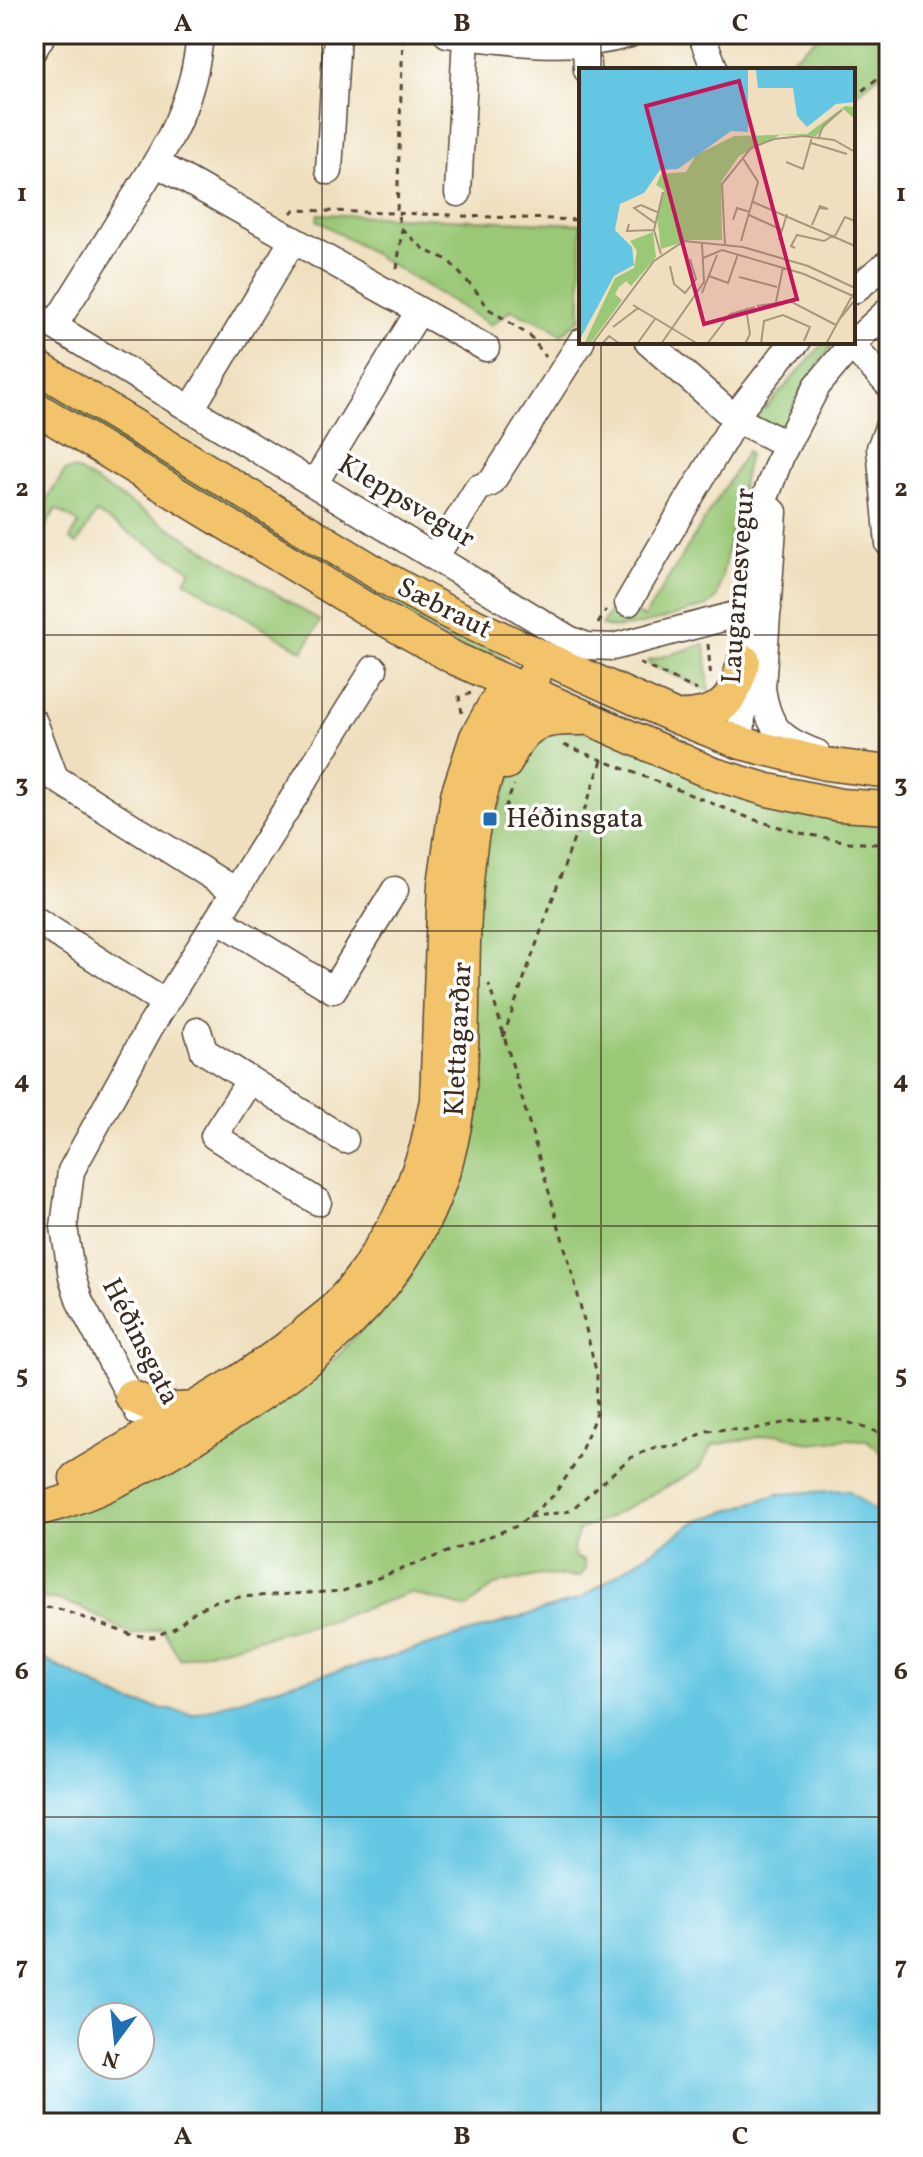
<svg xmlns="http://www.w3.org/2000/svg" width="923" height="2157" font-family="Vollkorn,serif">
	<rect width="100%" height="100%" fill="#fff"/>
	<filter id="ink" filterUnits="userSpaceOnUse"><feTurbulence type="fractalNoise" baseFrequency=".0125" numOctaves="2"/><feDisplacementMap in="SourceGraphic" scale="16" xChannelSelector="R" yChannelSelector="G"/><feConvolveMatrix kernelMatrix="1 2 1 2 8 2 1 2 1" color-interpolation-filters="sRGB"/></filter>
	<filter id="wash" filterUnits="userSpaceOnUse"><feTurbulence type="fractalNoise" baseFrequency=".006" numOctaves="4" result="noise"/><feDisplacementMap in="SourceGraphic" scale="32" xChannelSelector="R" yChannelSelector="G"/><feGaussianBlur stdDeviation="1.8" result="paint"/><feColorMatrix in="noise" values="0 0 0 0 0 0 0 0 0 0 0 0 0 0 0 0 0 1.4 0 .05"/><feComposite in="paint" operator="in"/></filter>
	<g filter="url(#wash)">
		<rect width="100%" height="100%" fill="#efdfbe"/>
		<path fill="#9ac876" stroke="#6a794a" stroke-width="2" d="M822,34H889V67L853,96V70H791L786,63Z
			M318,214L581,224V318L561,335L549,325L511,310L491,325L317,220Z
			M825,342H834L798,394L785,423L774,428L752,416L754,403L765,409Z
			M34,376L501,655L505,663L504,667L496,668L34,395Z
			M747,451L749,454L717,598L707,606C682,612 623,635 601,625L611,610L622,616L628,609L644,618Z
			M75,469L320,621L303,651L185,581L191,570L96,513L77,544L70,539L79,523L56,509L34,545V520L65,471Z
			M705,644L709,691L649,664L648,661Z
			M571,727L889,815V1459L867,1440L846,1439L810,1443L778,1434L713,1445L699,1469L608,1518L579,1530L573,1547L575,1557L584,1561L585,1570L580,1577L540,1575L495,1585L467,1608L410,1593L331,1620L180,1659L162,1628L132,1635L82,1608L56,1599H34V1522L185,1458L336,1358L413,1265L483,848L521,752L536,735Z"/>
		<path fill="#64c6e2" stroke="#507880" stroke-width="2" fill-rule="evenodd" d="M848,1490L889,1522V2123H34V1661L39,1657L126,1701L193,1715L295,1682L380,1660L580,1599L695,1522L778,1494ZM92,2017H140V2065H92Z"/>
	</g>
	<g filter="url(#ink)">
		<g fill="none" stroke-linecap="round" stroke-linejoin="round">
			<g stroke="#564536" stroke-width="29">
				<path id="minor" d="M447,34C507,41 570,52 630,34
					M701,34L715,70
					M586,44L587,70
					M34,49L43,34
					M156,163L486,348
					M329,171L337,34
					M458,193L466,36
					M853,291L889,262
					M34,314L569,639L587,646L613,647L746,612L768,609
					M54,326C77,290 100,253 122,217C161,155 194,109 200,34
					M648,342L736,419L786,444
					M851,345L889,385
					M191,409L293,240
					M889,425L880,448L889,544
					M314,484L419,311
					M774,512L762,688C768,728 780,739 817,753
					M435,557L478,488L491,483L581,342
					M628,603L744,405L783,355L797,342
					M34,722L55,778L235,891
					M741,743L746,612L760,511L782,453L817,386L851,345L889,310
					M34,919L165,1003
					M218,919L333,990L395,890
					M198,1031L204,1051L345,1140
					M250,1080L214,1136L318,1202
					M138,1412L80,1302L72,1277L64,1227L71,1171L150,1027L374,669"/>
			</g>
			<g stroke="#564536" stroke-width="35">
				<path id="major" d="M34,365L385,578L447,612L523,648L678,718L741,743L826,764L889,772
					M34,407L375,614L456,659L711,773L768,790L840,805L889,808
					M678,718C725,711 730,707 744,661
					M506,763C523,722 541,718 582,719
					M131,1396L161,1410L194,1408
					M76,1478L239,1381L284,1350L330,1313L352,1289L367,1269L396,1222L408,1198L426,1148L436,1100L444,884L457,795L476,737L506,684
					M34,1510C104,1496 184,1445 244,1406C370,1323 453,1230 461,1072C465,1005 461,938 468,872C471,834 480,791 494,755C507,721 526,690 543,658"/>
			</g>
			<path stroke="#564536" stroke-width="3" stroke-dasharray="6 6" stroke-linecap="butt" d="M853,98L889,69
				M291,213L294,210L454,215
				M462,216L581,220
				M402,229L425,250L448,260L476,291L489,309L530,336L546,357
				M397,269L402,229L397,213L403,34
				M598,624L606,610
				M708,644L711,680
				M639,663L697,690
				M462,713L459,697L471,693
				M564,745L752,819L800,833L849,842L889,845
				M505,808L514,785
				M503,1037L603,758
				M529,1517L570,1511L630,1458L656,1447L677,1446L707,1431L728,1429L744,1431L793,1421L825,1419L841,1420L889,1436
				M34,1607L56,1608L132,1635L153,1637L175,1628L194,1612L216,1601L240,1597L343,1591L517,1526L553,1496L576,1463L596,1414L597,1375L574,1279L489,984"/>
			<use href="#minor" stroke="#fff" stroke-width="26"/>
			<use href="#major" stroke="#f2c36a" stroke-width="32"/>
		</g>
	</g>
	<path fill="none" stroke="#3b2a1e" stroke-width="2" stroke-opacity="0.55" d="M322,34V2123M601,34V70M34,340H581M853,340H889M601,342V2123M34,635H889M34,931H889M34,1226H889M34,1522H889M34,1817H889"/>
	<rect fill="#1f6fb2" stroke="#fff" stroke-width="3" x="482" y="811" width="16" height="16" rx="4"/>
	<g text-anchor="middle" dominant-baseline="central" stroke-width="7" stroke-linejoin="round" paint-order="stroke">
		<g font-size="28" fill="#3b2a1e" stroke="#fff">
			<text transform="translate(406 502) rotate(31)">Kleppsvegur</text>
			<text transform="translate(739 586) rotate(-86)">Laugarnesvegur</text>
			<text transform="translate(444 609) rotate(27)">Sæbraut</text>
			<text transform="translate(459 1039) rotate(-87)">Klettagarðar</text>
			<text transform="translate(140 1342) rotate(63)">Héðinsgata</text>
		</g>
		<g font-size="28" fill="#3b2a1e" stroke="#fff" text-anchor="start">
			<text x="506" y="819">Héðinsgata</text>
		</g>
	</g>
	<g transform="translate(579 68)">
		<rect width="276" height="276" fill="#efdfbe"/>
		<path d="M266,38L276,39V51L264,41L237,68L201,67L160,88L142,114L143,172H110L82,181L78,149L85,122L77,117L82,106L107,104L117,87L155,68L228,66ZM74,164L77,189L52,218L47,213L40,219L36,226L43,232L11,276H5L36,210L55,200L58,183L51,173Z" fill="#9ac876"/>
		<path d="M0,0H276V34L257,36L228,59L218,48L214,20H179L177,2H169V64L152,63L99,101L81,102L65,125L41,136L36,162L53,179L55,197L35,208L0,273Z" fill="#64c6e2"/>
		<path fill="none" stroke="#a7977e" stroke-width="2" d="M240,69L244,58L263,42M232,75L268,86M207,94L224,101L233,69M174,134L276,178M170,147L203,162M154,152L158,140L171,144M76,155L55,140L62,137L78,144M50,156L48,163L75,162M233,157L241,138L249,141L240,140M256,168L266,149L276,153M200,172L208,146M162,173L179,114L163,89M146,178L143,116L172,80L195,71L224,68L255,72L276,84M216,180L212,178L218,167L245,173L255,167M82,186L75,162L84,124M124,190L143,182L225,206L276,229M91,198L95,216L106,225L117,211L111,191M130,208L149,215L159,186M160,209L198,219M123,225L138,187M197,234L204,199M54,237L119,276M178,238L211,233L257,257M259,253L276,232M34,259L59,240M13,276L75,193L105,173L164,179L229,198L276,220M23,276L30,268L41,276M58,276L76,251M82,276L125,214L123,176M128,276L151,246L176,239M166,276L171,266L167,240M182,276L185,253L204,247L231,259L225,273M247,276L274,226"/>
		<path fill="#c2185b" fill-opacity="0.15" stroke="#c2185b" stroke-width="4" d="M160,13L218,231L125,256L67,38Z"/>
		<rect width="276" height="276" fill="none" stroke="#3b2a1e" stroke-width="4"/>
	</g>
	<rect width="923" height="2157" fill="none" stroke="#fff" stroke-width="88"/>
	<g transform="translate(116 2041) rotate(195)"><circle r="38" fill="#ffffff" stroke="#b1aaa5" stroke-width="2"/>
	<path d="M0-6L14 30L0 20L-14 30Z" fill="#1f6fb2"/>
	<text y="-12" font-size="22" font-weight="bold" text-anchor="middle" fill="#3b2a1e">N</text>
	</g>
	<rect x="44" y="44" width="835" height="2069" fill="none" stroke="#3b2a1e" stroke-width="3"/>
	<g font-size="26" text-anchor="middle" font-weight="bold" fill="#3b2a1e">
		<text x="183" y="31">A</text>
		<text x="462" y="31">B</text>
		<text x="740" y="31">C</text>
		<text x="22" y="201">1</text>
		<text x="901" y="201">1</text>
		<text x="22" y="496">2</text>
		<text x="901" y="496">2</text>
		<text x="22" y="792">3</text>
		<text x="901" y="792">3</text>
		<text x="22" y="1088">4</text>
		<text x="901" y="1088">4</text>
		<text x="22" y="1383">5</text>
		<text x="901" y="1383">5</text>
		<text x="22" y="1679">6</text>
		<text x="901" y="1679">6</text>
		<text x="22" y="1974">7</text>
		<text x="901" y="1974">7</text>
		<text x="183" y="2144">A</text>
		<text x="462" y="2144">B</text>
		<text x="740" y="2144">C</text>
	</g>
</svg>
